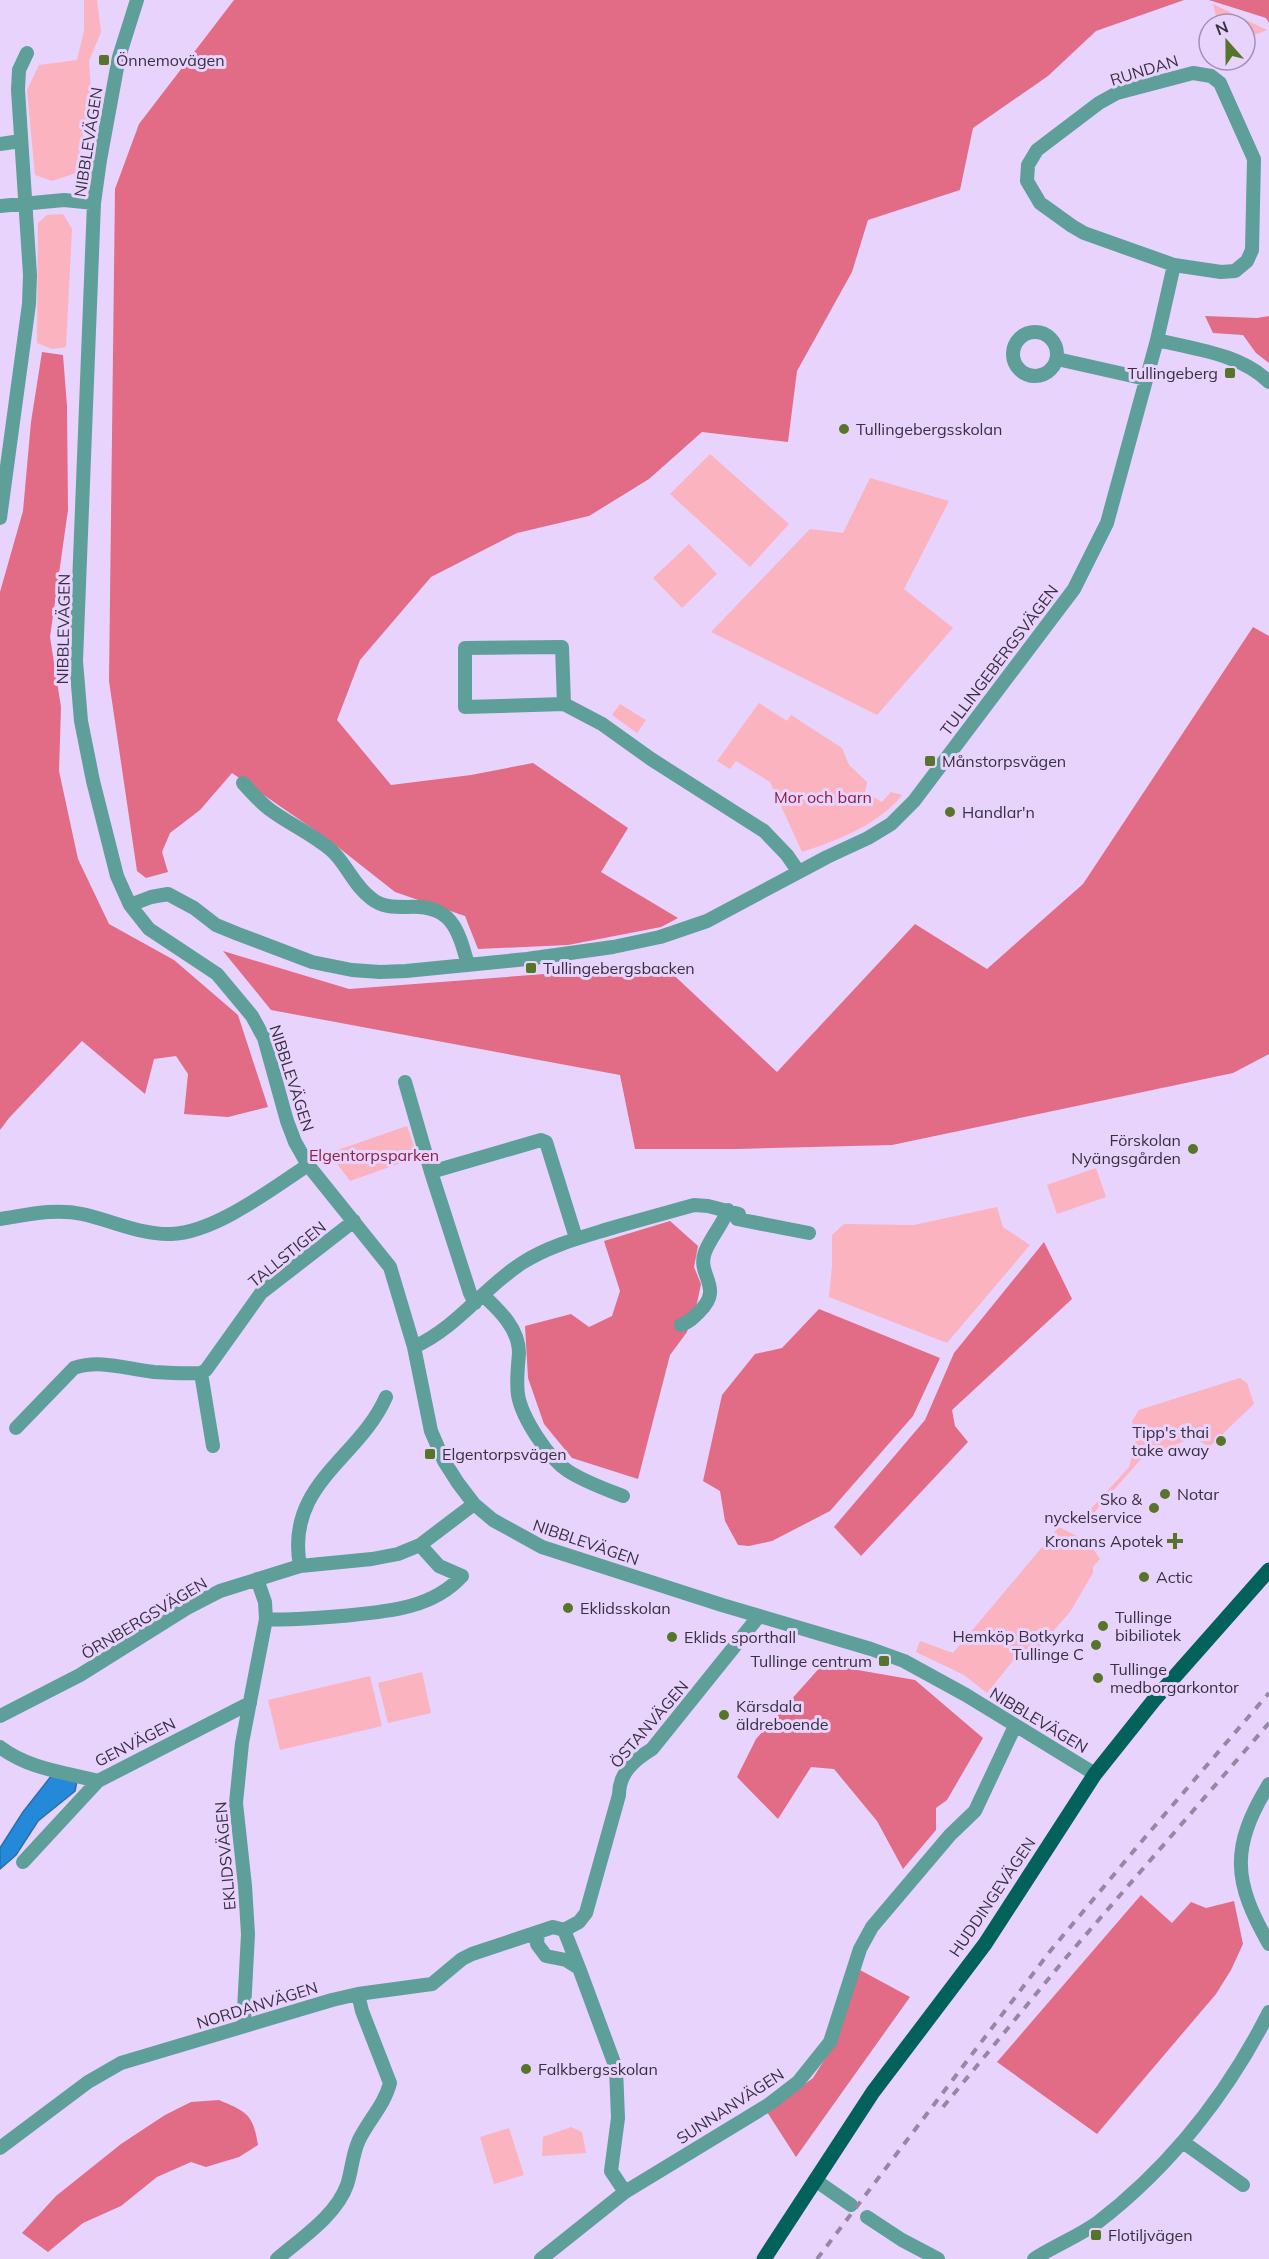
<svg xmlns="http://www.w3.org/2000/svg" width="1269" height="2259" font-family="Mulish,sans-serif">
	<rect width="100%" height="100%" fill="#e8d3fd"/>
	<path fill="#fab3bf" d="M84,0H97L101,32L89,61L91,92L76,173L52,181L35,175L27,90L39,65L77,60L84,31Z
		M1213,4L1267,30L1245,39V24H1218Z
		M63,214L72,229L66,347L52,349L37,343L38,223L47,215Z
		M710,454L789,524L750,567L670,494Z
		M870,478L949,501L904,589L953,628L877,715L711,632L810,529L843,533Z
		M689,544L717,574L682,608L653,578Z
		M759,703L787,721L791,715L842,748L849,765L867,782L865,792L882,802L891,792L902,795C880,824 836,841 802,852L770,782L736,761L730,769L717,761Z
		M620,704L646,720L637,733L612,715Z
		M407,1126L418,1157L350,1181L329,1153Z
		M1096,1168L1106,1197L1057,1214L1047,1185Z
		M997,1207L1003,1227L1030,1245L947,1343L829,1297L832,1266V1235L844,1224L914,1225Z
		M1240,1378L1247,1383L1254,1404L1209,1447L1194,1437L1140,1460L1093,1514L1089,1511L1129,1467L1136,1441L1132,1421L1139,1410Z
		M1059,1527L1088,1542L1100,1559L1093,1567V1573L1070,1612L1035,1652H1020L987,1693L964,1675L916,1652L920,1641L953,1653Z
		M422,1672L431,1713L388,1723L378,1683Z
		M370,1676L382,1726L280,1750L268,1700Z
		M571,2127L582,2132L586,2153L542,2156L543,2137Z
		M509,2128L524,2175L494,2184L480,2137Z"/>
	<path fill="#e26b86" d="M234,0H1184L1096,31L1048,76L973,128L960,190L868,220L852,272L797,371L788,442L702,432L649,479L589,516L517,533L431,577L360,660L337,720L391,785L471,775L533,763L628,828L601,872L678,918L661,927L568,945L478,949L465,916L395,892L329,840L232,773L200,810L170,833L162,852L168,872L146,878L137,871L109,681L115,189L139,124Z
		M1209,0H1269V23L1266,18Z
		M1205,316L1257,318L1269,316V363L1256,353L1243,335L1213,333Z
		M42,352L63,355L67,406L68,510L50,637L61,707L59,771L78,859L109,924L174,960L238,1015L268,1107L228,1117L184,1114L188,1074L176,1056L154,1059L145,1094L82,1041L9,1118L0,1130V592L23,511L31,422Z
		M1253,627L1269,636V1054L1233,1073L892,1145L736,1149H635L620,1075L271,1010L223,951L349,989L663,965L777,1072L915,924L987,969L1083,884Z
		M670,1221L698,1246L694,1267L701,1284L697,1303L687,1332L670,1355L638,1479L572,1458L544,1424L528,1378L525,1326L571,1314L589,1327L612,1316L620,1291L604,1241Z
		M1044,1242L1072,1299L952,1410L955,1426L968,1442L861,1556L834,1527L925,1420L954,1353Z
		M819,1309L940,1358L913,1416L830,1511L772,1541L749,1546L738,1545L725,1521L720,1491L703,1481L722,1395L755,1354L782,1348Z
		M823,1664L915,1680L983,1738L947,1800L936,1808V1830L903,1869L877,1821L834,1769L811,1767L778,1819L737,1777L756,1739Z
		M1141,1895L1172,1923L1191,1902L1206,1908L1234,1901L1243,1944L1231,1970L1216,1994L1097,2134L997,2062Z
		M860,1970L910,1997L796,2157L767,2112L813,2078L836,2041Z
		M219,2100C247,2112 253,2114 258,2145L239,2157L206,2167L191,2162L157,2177L121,2206L83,2223L48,2252L22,2233L56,2196L121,2144L165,2115L191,2102Z"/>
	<path fill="#2589da" stroke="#2b6eac" stroke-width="1.5" d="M52,1775L77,1781L75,1791L38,1821L16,1855L0,1869V1848L23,1812Z"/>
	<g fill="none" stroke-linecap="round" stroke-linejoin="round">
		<path stroke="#5e9f99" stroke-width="14" d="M137,0L119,57L100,160L94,203L76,661L81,721L93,781L117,876L130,905L149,929L217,974L252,1016L264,1038L287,1121L295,1142L308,1165L390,1267L414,1347L431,1431L444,1461L458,1483L474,1504L493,1520L542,1547L722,1605L871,1649L904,1661L966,1695L1095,1774
			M1193,73L1211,76L1220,83L1254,159L1252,250L1247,261L1235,271L1221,272L1174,265L1084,233L1072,226L1040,203L1027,181L1028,165L1037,150L1099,103L1117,93Z
			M0,144L20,141
			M0,206L64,200L94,203
			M1013 354a22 22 0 1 1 44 0a22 22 0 1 1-44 0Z
			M1157,340C1194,349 1241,354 1269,382
			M1057,359L1146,379
			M0,518L29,304L30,275L18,90L19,70L27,53
			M564,704L562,647L465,648V707L564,704L602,724L651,759L764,831L787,855L798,871
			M243,783C251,792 260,802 269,809C289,824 312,834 331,850C347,864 353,885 372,899C382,907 394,907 407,907C451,904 458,928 468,965
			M130,905L151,897L168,894L194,908L216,925L238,934L312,962L352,970L380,972L406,971L527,959L613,947L660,937L707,921L827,857L868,838L891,824L914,801L1074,589L1107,523L1157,340L1174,265
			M405,1082L431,1172L470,1293L475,1303
			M431,1172L541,1140L546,1142L576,1238
			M0,1219C27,1215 55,1208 82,1214C111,1220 140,1235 171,1234C214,1233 272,1189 308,1165
			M484,1296C500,1311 519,1329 519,1353C518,1367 516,1381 518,1395C522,1418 548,1458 568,1471C585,1482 605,1489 623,1496
			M681,1325C689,1322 693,1318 699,1312C725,1287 696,1276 705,1252C711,1237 722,1225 728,1210
			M414,1347C459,1326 482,1289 522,1263C550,1245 583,1237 615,1227C641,1220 668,1212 694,1205L708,1206L739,1214L737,1219L809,1233
			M16,1428L74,1368C101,1359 126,1369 154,1372C169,1373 186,1374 201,1373
			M213,1446L201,1373L206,1370L261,1293L354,1221
			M300,1566C285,1484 359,1459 386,1397
			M266,1619C291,1621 316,1618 341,1616C383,1612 431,1610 462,1576L439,1566L420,1545
			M0,1716L80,1675L187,1608L220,1591L300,1566L372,1559L398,1554L420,1545L474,1504
			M0,1747C29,1769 64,1772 98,1781L250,1703
			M1269,1784C1230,1848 1233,1881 1269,1944
			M23,1862L98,1781
			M564,1930L553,1927L538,1932L537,1944L546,1956L566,1960L579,1968L616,2068L618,2118L611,2171L625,2192
			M579,1968L564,1930L579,1922L586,1913L619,1795C619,1773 634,1760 652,1749L759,1616
			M245,2026L244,2010L248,1934L245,1886L236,1803L242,1743L266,1619L265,1602L257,1579
			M1183,2142L1243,2185
			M0,2148L88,2082L121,2063L332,2000L358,1994L432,1984L462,1959L472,1954L538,1932
			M815,2180L851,2205
			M867,2217L902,2240L938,2259
			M277,2259C300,2239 336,2216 347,2185C352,2170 352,2155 359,2140C368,2121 385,2104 390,2083L362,2011L358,1994
			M541,2259L625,2192L768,2105L798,2082L830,2042L860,1949L872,1927L950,1835L975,1811L1015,1726
			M1034,2259C1054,2246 1077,2237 1097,2223C1170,2167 1228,2093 1269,2012"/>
		<path stroke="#02615b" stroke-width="15" d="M764,2259L873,2092L985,1944L1095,1774L1154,1700L1269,1570"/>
		<path stroke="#9687a5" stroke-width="4" stroke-dasharray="8 8" stroke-linecap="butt" d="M943,2107L1064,1960L1269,1723
			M817,2259L1051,1950L1147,1835L1269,1693"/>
	</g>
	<g fill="#57752a" stroke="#e8d3fd" stroke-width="2">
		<rect x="98" y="54" width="12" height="12" rx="3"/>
		<rect x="1224" y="367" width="12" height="12" rx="3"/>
		<circle cx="844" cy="429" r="6"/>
		<rect x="924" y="755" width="12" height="12" rx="3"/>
		<circle cx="950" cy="812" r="6"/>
		<rect x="525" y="962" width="12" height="12" rx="3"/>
		<circle cx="1193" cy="1149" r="6"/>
		<circle cx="1221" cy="1441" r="6"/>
		<rect x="424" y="1448" width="12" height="12" rx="3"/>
		<circle cx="1165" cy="1494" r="6"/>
		<circle cx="1154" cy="1508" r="6"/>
		<path d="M1172 1532h6v6h6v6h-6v6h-6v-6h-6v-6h6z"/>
		<circle cx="1144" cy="1577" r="6"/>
		<circle cx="568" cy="1608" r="6"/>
		<circle cx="1103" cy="1626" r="6"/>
		<circle cx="672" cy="1637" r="6"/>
		<circle cx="1096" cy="1645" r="6"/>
		<rect x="878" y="1655" width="12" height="12" rx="3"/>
		<circle cx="1098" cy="1678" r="6"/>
		<circle cx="724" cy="1715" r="6"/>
		<circle cx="526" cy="2069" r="6"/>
		<rect x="1090" y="2229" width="12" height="12" rx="3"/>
	</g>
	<g text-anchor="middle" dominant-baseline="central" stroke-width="6" stroke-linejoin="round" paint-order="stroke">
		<g font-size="16" fill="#383040" stroke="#e8d3fd" text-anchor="start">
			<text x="116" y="60">Önnemovägen</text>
			<text x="1218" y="373" text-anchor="end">Tullingeberg</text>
			<text x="856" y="429">Tullingebergsskolan</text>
			<text x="942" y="761">Månstorpsvägen</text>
			<text x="962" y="812">Handlar'n</text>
			<text x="543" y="968">Tullingebergsbacken</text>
			<text x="1181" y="1140" text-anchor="end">Förskolan<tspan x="1181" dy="18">Nyängsgården</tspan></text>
			<text x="1209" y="1432" text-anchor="end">Tipp's thai<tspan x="1209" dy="18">take away</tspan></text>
			<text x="442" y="1454">Elgentorpsvägen</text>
			<text x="1177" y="1494">Notar</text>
			<text x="1142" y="1499" text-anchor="end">Sko &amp;<tspan x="1142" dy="18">nyckelservice</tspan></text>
			<text x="1163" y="1541" text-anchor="end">Kronans Apotek</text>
			<text x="1156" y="1577">Actic</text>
			<text x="580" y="1608">Eklidsskolan</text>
			<text x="1115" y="1617">Tullinge<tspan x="1115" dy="18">bibiliotek</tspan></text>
			<text x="1084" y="1636" text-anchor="end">Hemköp Botkyrka<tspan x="1084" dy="18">Tullinge C</tspan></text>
			<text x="684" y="1637">Eklids sporthall</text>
			<text x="872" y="1661" text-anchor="end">Tullinge centrum</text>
			<text x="1110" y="1669">Tullinge<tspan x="1110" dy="18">medborgarkontor</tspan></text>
			<text x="736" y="1706">Kärsdala<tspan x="736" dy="18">äldreboende</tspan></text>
			<text x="538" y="2069">Falkbergsskolan</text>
			<text x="1108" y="2235">Flotiljvägen</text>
		</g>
		<g font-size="16" fill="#383040" stroke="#e8d3fd">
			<text transform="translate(1144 70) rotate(-17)">RUNDAN</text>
			<text transform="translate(88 142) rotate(-81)">NIBBLEVÄGEN</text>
			<text transform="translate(63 629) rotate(-89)">NIBBLEVÄGEN</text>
			<text transform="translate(999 660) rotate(-53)">TULLINGEBERGSVÄGEN</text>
			<text transform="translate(292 1078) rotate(72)">NIBBLEVÄGEN</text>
			<text transform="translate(287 1254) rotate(-39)">TALLSTIGEN</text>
			<text transform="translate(586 1542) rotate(19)">NIBBLEVÄGEN</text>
			<text transform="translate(144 1618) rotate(-31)">ÖRNBERGSVÄGEN</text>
			<text transform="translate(1039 1720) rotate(31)">NIBBLEVÄGEN</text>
			<text transform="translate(649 1724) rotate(-49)">ÖSTANVÄGEN</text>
			<text transform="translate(135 1742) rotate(-27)">GENVÄGEN</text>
			<text transform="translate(225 1856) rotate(-95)">EKLIDSVÄGEN</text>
			<text transform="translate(992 1897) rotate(-56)">HUDDINGEVÄGEN</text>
			<text transform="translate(257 2005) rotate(-17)">NORDANVÄGEN</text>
			<text transform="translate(730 2106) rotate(-33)">SUNNANVÄGEN</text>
		</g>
		<g font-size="16" fill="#8c2041" stroke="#e8d3fd">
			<text x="823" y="797">Mor och barn</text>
			<text x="374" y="1155">Elgentorpsparken</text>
		</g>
	</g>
	<g transform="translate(1227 42) rotate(339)"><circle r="28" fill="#e8d3fd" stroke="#a292b1" stroke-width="1.5"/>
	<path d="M0-4.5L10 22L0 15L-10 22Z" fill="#57752a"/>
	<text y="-9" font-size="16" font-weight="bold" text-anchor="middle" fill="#383040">N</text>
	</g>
</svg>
